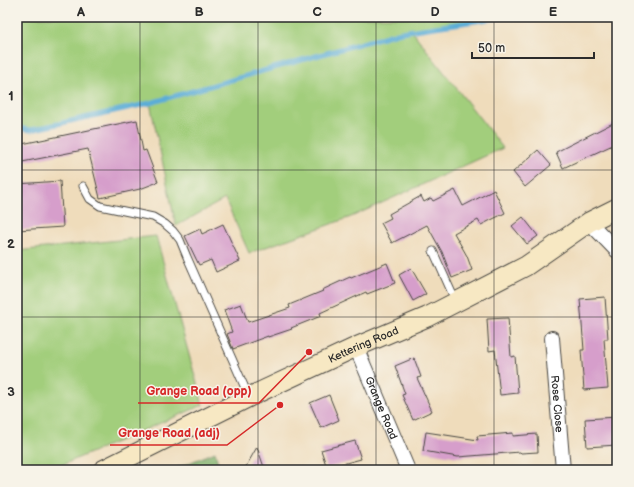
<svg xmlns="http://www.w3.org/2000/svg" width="634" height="487" font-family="'Balsamiq Sans',sans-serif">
	<rect width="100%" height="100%" fill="#f7f3e8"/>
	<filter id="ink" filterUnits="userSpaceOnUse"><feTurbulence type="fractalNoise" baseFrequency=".025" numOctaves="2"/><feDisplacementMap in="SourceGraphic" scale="8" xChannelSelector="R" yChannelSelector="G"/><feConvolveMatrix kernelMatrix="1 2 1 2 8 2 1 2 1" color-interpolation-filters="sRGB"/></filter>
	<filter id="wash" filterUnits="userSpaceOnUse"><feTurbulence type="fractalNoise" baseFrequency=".012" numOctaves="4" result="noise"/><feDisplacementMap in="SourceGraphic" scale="16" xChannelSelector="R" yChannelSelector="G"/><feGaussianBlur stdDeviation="0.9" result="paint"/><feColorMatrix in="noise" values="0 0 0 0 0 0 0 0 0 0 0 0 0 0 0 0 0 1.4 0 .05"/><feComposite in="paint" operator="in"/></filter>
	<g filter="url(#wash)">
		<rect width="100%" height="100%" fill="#efdcbb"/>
		<path fill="#a2ce7c" stroke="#667c54" d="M17,17H503L412,31L503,148L351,217L249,253L225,199L176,226L150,103L31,130L17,128Z
			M156,236L203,405L50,470H17V251Z"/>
		<path fill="#81b16c" stroke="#566e4c" d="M215,452L220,470H172Z"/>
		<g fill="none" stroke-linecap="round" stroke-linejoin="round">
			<path stroke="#5cadd7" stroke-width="5" d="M17,128L31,130L150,103L401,32L503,17"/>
		</g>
		<g id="blocks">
			<path fill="#d69ecb" d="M137,120L143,151L146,150L158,182L140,189L100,198L88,149L17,163V145Z
				M617,121V143L563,168L556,152Z
				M538,150L551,165L525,187L513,172Z
				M60,181L63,227L17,230V184Z
				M455,190L463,206L494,190L505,213L481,225L478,220L454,233L467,256L472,270L452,278L442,252L427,225L392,243L381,223L391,218L389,214L421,196L424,202L431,198L433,201Z
				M523,217L538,236L527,244L512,226Z
				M223,224L240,261L216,272L211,260L199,265L185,236L200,229L202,234Z
				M387,263L395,283L367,294L366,292L320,313L321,316L291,328L292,329L268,337V336L233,349L227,334L232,332L224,310L241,304L248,322L290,308L289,305L323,291L322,290L350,277L351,278Z
				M411,268L426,294L413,301L399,275Z
				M605,297L608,339H604L608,388L584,390L581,350H584L580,299Z
				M508,318L511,357L515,356L518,393L500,395L495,350L489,351L487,319Z
				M414,358L421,377L417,378L432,411L413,420L402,395L405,394L395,366Z
				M329,395L339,420L321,428L310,403Z
				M617,417V445L587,447L585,419Z
				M426,432L478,440L477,436L513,433V436L537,434L538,452L521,453L520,452L458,457L423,451Z
				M355,441L361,459L327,468L321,450Z
				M257,447L265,470H244Z"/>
		</g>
	</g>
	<g filter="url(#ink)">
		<use href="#blocks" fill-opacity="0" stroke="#484641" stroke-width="1"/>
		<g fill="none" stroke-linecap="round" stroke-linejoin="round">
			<g stroke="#484641" stroke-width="9">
				<path id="lane" d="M83,186L90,199L100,206L153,217L165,224L173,231L180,240L187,257L249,397
					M433,251L456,302"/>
			</g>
			<g stroke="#484641" stroke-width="16">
				<g id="street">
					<path d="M589,222L617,251"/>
					<path id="s1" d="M552,338L563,470"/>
					<path id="s2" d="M356,347L408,470"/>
				</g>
			</g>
			<g stroke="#484641" stroke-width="21">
				<g id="secondary">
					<path id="s3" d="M103,470L249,397L356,347L427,317L526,266L589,222L617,208"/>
				</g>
			</g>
			<use href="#lane" stroke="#fff" stroke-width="7"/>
			<use href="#street" stroke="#fff" stroke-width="14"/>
			<use href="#secondary" stroke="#f7e8c3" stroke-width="19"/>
		</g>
	</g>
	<path fill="none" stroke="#2b2b2b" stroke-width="1" stroke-opacity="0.55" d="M140,17V470M258,17V470M376,17V470M494,17V470M17,170H617M17,317H617"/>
	<g text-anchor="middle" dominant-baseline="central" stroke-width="3" stroke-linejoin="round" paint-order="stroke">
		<g font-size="11" fill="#2b2b2b" stroke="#f7f3e8">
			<text stroke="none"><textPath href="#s3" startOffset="289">Kettering Road</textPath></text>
			<text stroke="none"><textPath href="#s1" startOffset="66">Rose Close</textPath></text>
			<text stroke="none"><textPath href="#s2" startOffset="66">Grange Road</textPath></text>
		</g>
	</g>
	<path fill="none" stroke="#d62828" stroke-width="1.5" d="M309 352L259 403H138M280 405L227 445H110"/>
	<g fill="#d62828" stroke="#f7f3e8" stroke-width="1.5">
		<circle cx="309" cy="352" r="4"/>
		<circle cx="280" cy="405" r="4"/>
	</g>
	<g font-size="12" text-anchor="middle" font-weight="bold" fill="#d62828" stroke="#f7f3e8" stroke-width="3" stroke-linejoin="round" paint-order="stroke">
		<text x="199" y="395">Grange Road (opp)</text>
		<text x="169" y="437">Grange Road (adj)</text>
	</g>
	<rect width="634" height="487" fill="none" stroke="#f7f3e8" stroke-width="44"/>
	<path d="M472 52v6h122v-6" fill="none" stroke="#2b2b2b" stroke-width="2"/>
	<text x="478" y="52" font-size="12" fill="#2b2b2b" stroke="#f7f3e8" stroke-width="3" paint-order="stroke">50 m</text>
	<rect x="22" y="22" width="590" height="443" fill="none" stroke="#2b2b2b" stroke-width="1.5"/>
	<g font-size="13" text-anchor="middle" font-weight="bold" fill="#2b2b2b">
		<text x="81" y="16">A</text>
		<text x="199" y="16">B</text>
		<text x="317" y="16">C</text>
		<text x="435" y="16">D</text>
		<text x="553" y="16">E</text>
		<text x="11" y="100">1</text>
		<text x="11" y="248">2</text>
		<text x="11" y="396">3</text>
	</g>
</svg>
